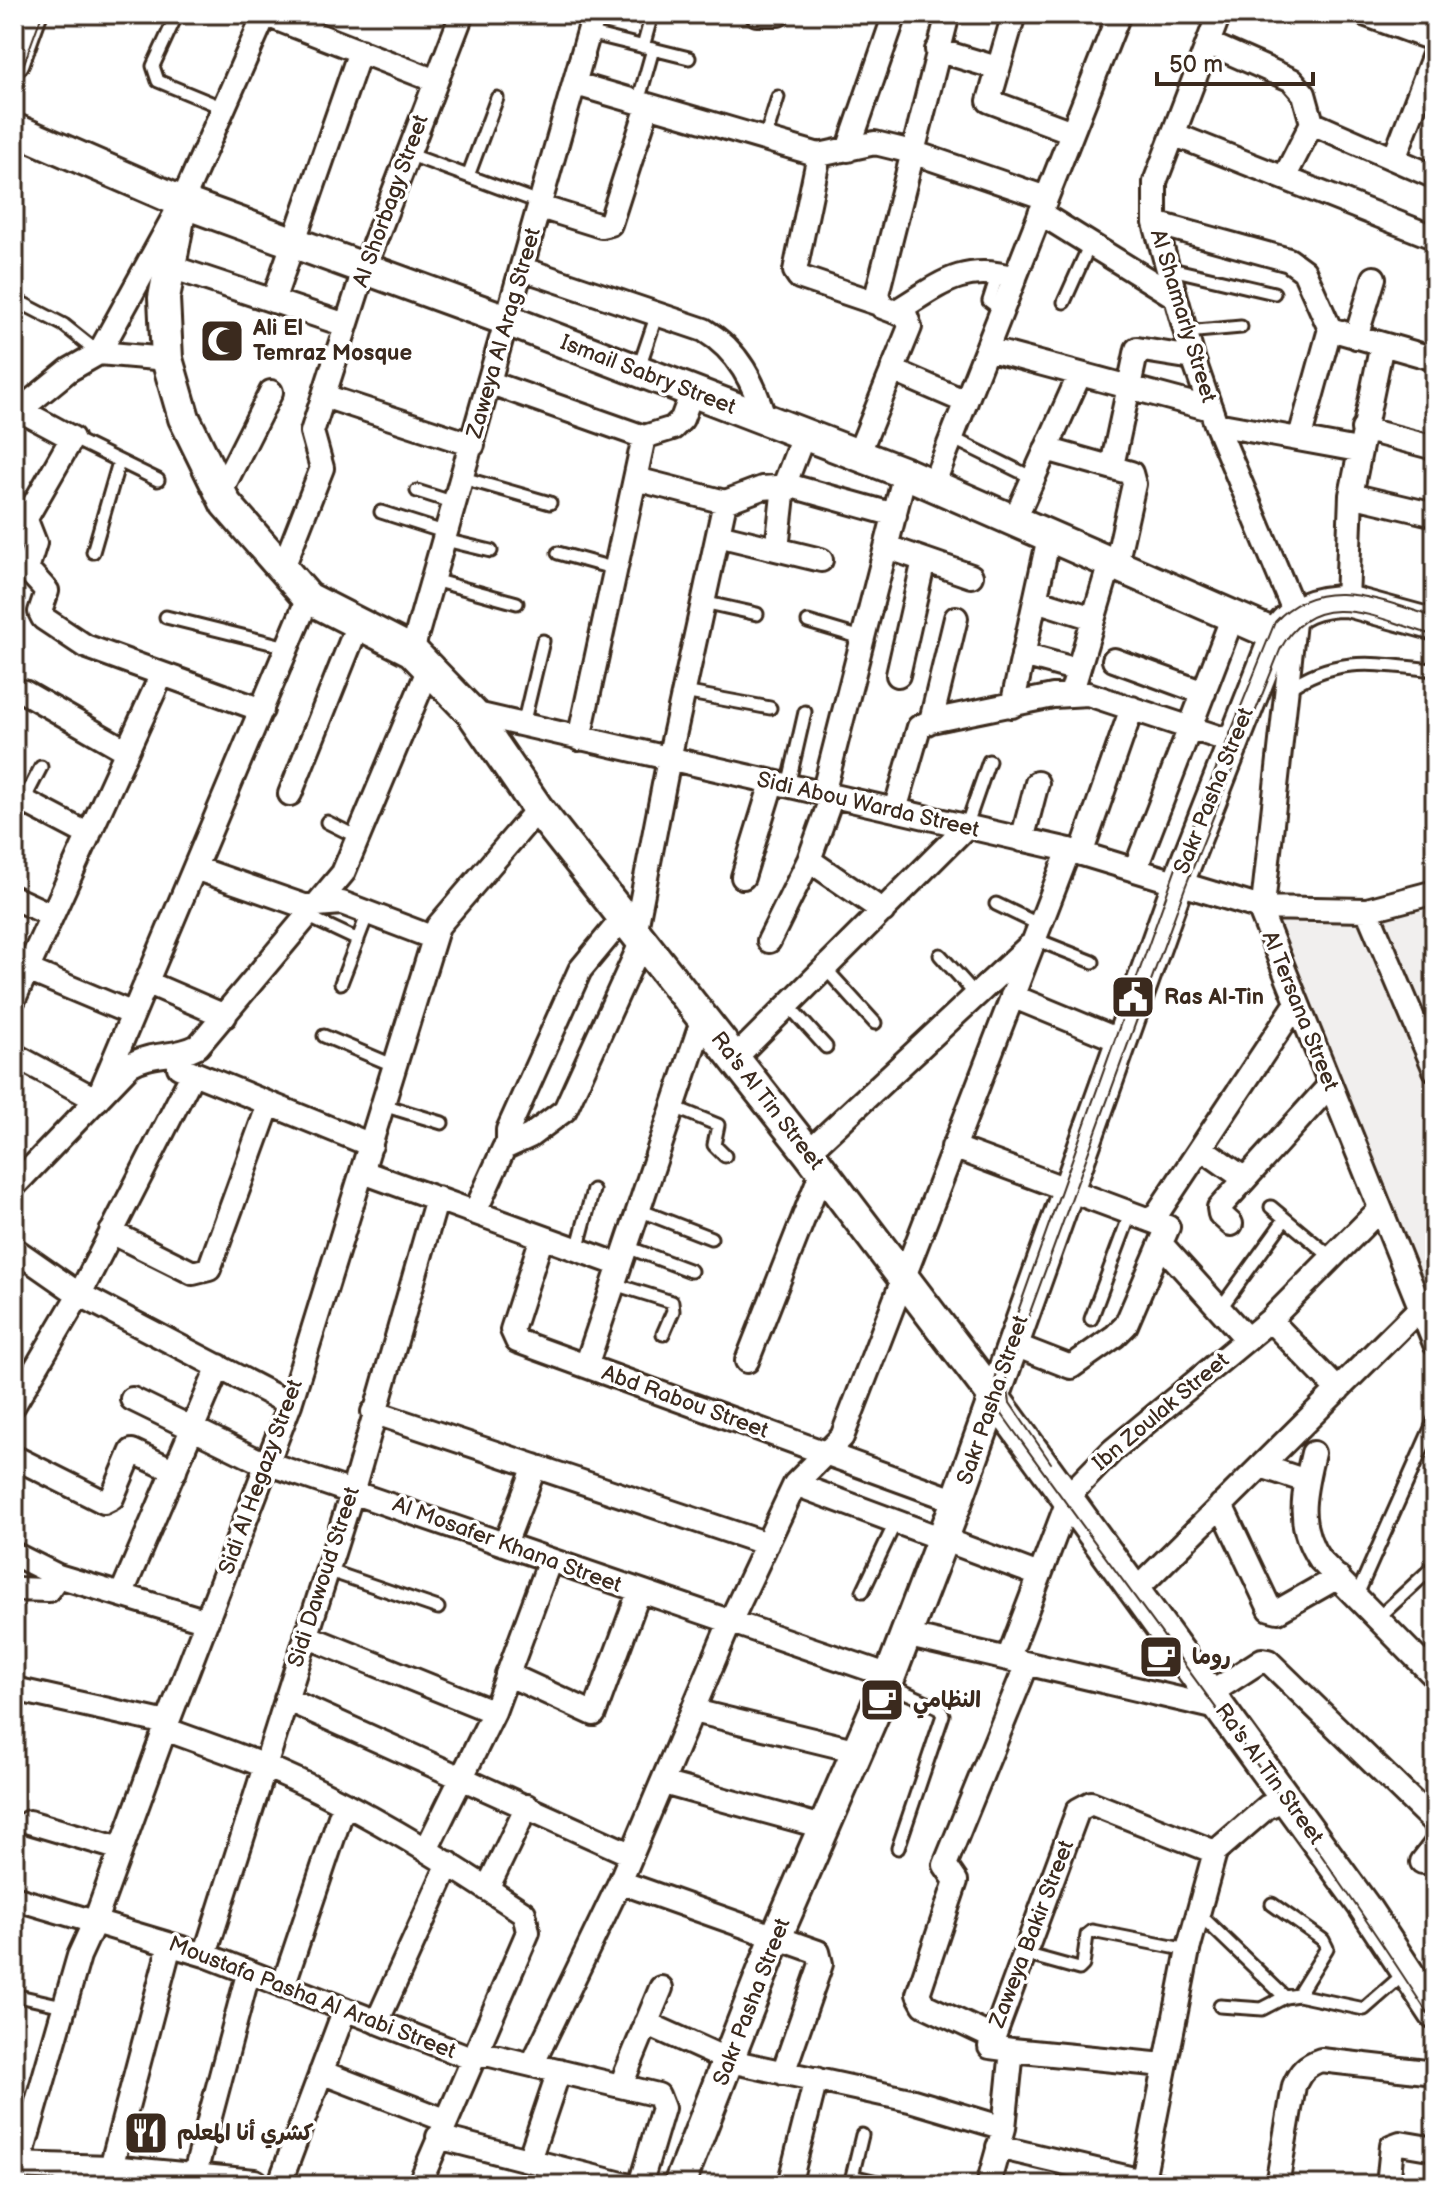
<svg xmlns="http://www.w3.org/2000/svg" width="1449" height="2199" font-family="'Balsamiq Sans','Playpen Sans Arabic',sans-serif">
	<rect width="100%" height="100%" fill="#fff"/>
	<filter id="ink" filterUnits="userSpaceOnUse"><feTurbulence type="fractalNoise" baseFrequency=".0125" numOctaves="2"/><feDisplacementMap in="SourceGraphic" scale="16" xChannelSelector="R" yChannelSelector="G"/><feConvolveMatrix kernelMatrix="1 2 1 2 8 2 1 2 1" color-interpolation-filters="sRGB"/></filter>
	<g filter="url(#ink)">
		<path fill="#f1efee" d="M1435,911V1320L1266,914Z"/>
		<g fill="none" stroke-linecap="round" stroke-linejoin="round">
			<g stroke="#3b2a1e" stroke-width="17">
				<path id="lane" d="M177,14L153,66L158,81L221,107
					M588,33L689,58
					M643,47L652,14
					M638,102L653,49
					M765,139L778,97
					M408,154L541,203
					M468,176L497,98
					M1167,268L1274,293
					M998,273L989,301L1002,311
					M14,299L64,325L99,353
					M1064,302L1090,244
					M1186,332L1241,327
					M638,370L657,314
					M72,438L158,480
					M952,438L1033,478
					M463,478L550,503
					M417,491L455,503
					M381,512L447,533
					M445,540L491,551
					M93,552L119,462
					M558,553L616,569
					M433,580L517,603
					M703,602L757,614
					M166,617L287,647
					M808,622L865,639
					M1288,689C1338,654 1378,665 1435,670
					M684,692L770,708
					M523,725L543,641
					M788,786L805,712
					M23,802L41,767
					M327,822L357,837
					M966,827L989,761
					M996,904L1040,925
					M309,917L358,940
					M1035,939L1093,962
					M940,955L976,995
					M825,968L875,1023
					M341,983L368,913
					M788,1005L826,1047
					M324,1036L395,1066
					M383,1105L442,1123
					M674,1107L718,1125L714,1145L725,1156
					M1271,1207L1331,1257
					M639,1210L711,1238
					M627,1247L691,1271
					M577,1250L593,1190
					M614,1284L672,1302L673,1311L663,1334
					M1220,1309L1285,1219
					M1091,1319L1131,1212
					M327,1570L438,1608
					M863,1591L896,1521
					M1357,1595L1435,1419
					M1379,1617L1435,1565
					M1420,1660L1435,1652
					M887,1684L938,1707L943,1715L898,1848
					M1272,1904L1323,1940L1327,1948L1298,1995
					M1198,1913L1285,1997
					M1025,1954L1079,1969L1083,1965L1087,1935L1092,1931L1188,1950
					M14,1995L63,2006
					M1220,2006L1262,2009L1285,1997L1298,1995L1364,2009L1404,1974
					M852,2176L890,2185
					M850,2185L862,2135"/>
			</g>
			<g stroke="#3b2a1e" stroke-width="28">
				<path id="street" d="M264,14L436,81
					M757,14H778
					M1014,14L989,101L1072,132
					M1219,14L1155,182V223L1193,358L1216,424L1295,613L1262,915L1435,1344
					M1364,14L1435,40
					M1208,43L1292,80L1304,94L1312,123L1435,177
					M937,50L997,68
					M576,84L819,155L875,143L912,152L1046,198
					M1173,134L1433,237
					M848,150L895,14
					M819,155L795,271L799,277L879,304
					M1394,159L1435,52
					M1284,178L1312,123
					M540,207L601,226L610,224L648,106
					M1040,213L1174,296
					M1155,223L1289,260L1304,271L1330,329L1435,359
					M168,266L346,325
					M523,269L704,330C739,351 754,383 765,420
					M273,301L360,51
					M895,312C938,286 962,262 1015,278
					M1356,337L1374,278
					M987,349L1211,409
					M99,353L182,202L265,14
					M892,370L966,402
					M491,383L644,437L673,428L682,419L692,392
					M324,396L473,445
					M14,415L69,370L99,353L167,359
					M1216,424L1358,450
					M1363,429L1435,448
					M1300,437L1330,329
					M1046,449L1131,473L1134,484L1116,565
					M858,455L910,327L906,316L882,307L877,294L948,14
					M1112,466L1137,349L1193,358
					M636,479L725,502L762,488L791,486L895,515
					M933,485L1119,14
					M220,493L271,392
					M1351,495L1435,515
					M26,520L35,543L27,569L47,591L40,612L43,618L85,646L262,710
					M1014,521L1079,376
					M718,535L821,560
					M14,539L72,438L20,410
					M887,547L971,576
					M777,549L784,486L804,434
					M282,570L322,468L312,432L365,267L462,14
					M1036,600L1093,618
					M1347,601L1351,495L1382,344
					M412,651L594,14
					M1023,655L1078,670
					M1114,660L1204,693
					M898,675L924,560
					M24,692L127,751
					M1071,694L1110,563
					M1012,706L1049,537
					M472,713L1069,850L1261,908L1367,910L1435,892
					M931,721L956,618
					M579,739L644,437
					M290,794L358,624
					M823,794L905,473
					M14,809L26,802L89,835
					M895,810L919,727L931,721L1053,696L1088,694L1233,742
					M1022,840L1037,783
					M1081,854L1132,708
					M809,860L883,911
					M195,868L304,906L342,903L434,938
					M1135,870L1233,616
					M743,877L772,783
					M14,898L51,915
					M1367,910L1435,1070
					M635,934L669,759L725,502
					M769,941L809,860L832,796
					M28,970L133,1014
					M146,982L225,1016
					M1012,996L1121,1041
					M14,999L161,676
					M14,1055L97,1100L308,598
					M735,1058L966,827
					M179,1067L371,1145
					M508,1144V1130L580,970L623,918
					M953,1147L1168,1227L1126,1325L1115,1336L1071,1367L1012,1344
					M1201,1148L1245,1179
					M808,1152L1029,946
					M363,1172L620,1265
					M14,1186L130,1065C151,1052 176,1058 198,1046L343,873L429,668
					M475,1212L504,1148L530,1136L565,1110L642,941
					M1153,1220L1297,1003
					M1231,1224L1220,1214L1219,1208L1330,1085
					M111,1232L193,1273L209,1269L269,1104
					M542,1237L512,1330L517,1341L957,1501
					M1161,1244L1247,1339
					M14,1249L77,1293L290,1404
					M1270,1320L1338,1390
					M747,1361L822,1171
					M586,1366L703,1018
					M132,1399L255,1459L890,1676
					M14,1405L84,1286L193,1073
					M373,1412L767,1544
					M1313,1453C1304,1492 1295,1523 1319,1559L1435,1677
					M14,1457L104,1502L112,1498L132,1451L175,1471
					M1261,1466L1306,1481
					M795,1484L1039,1575
					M1221,1505L1270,1609L1278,1611L1338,1577
					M505,1544L535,1466
					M14,1554L58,1576L207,1621
					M14,1589L48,1590L58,1576
					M1135,1591L1420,1308
					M121,1595L219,1366
					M905,1635L1222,1709
					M306,1636L494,1712
					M1008,1659L1071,1493L1112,1451L1270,1320L1380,1209
					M507,1674L594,1714L639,1592
					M14,1689L167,1723
					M1211,1693L1262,1660L1268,1661L1435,1823
					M286,1699L630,1854
					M694,1711L858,1751
					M165,1729C197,1741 230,1752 262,1765C355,1803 441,1858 524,1913L528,1932L419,2185
					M663,1783L823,1827
					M29,1822L121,1849
					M426,1850L494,1712L550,1560
					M1422,1862L1435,1845
					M620,1882L818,1952L821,1964L783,2073
					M487,1889L527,1806
					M14,1898L205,1955L471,2058L486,2054L658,2095L663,2108L640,2185
					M205,1955L353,1490L437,1198
					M283,1986L344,1805
					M377,2022L449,1863
					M646,2023L730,2061L910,2100L1004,2128
					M992,2037L924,2005L918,1994L956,1881L945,1865L1027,1664
					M1012,2050L1164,2065
					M532,2065L620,1882L730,1622L795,1484L842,1437L1069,850
					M321,2072L445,2120
					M621,2085L661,1988
					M438,2137L626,2185
					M998,2147L1159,2185
					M529,2160L559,2071
					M18,2168L79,1956L95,1921L165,1729L290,1404L438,926L538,809
					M110,2171L170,1945
					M194,2177L248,1974
					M1143,2180L1188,1950L1215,1852L1267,1807L1286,1799
					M279,2185L345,2009
					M789,2185L816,2079
					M988,2185L1004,2128L1012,2050L990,2047L1078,1810L1091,1803L1215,1852
					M1277,2185L1294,2086C1300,2072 1306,2065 1321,2060L1435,2073
					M1388,2185L1392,2146L1400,2143L1435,2149"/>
			</g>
			<g stroke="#3b2a1e" stroke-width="36">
				<path id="secondary" d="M14,61L31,14
					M14,129L182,202L509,321L905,473L1276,635
					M182,202L164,298L167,359L184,418L226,504L308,598L412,651L472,713L538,809L808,1152L993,1396L1363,1905L1435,2014
					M14,2168L110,2171L254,2185
					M679,2185L777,1935L890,1676L957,1501L1178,883L1276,635C1292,608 1317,601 1347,601L1435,625"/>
			</g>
			<use href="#lane" stroke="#fff" stroke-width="11"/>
			<use href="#street" stroke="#fff" stroke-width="22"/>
			<use href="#secondary" stroke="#fff" stroke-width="30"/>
			<path stroke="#3b2a1e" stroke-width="2" d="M14,31L21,14
				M14,91L42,14
				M1435,617C1381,601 1320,572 1275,622L1176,868L997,1370L994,1389L999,1410C1145,1615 1300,1813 1435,2025
				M1051,1463L1010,1403L1006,1378L1186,885L1280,650C1315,583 1379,619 1435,636
				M14,2179L151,2185"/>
		</g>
	</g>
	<defs>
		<g id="mosque-square" transform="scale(2.3)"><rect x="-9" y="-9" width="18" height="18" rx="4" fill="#3b2a1e" stroke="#fff"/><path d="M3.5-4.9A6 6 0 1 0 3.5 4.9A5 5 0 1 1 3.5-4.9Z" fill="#fff"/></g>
		<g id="civic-square" transform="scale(2.3)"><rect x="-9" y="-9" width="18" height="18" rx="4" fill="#3b2a1e" stroke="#fff"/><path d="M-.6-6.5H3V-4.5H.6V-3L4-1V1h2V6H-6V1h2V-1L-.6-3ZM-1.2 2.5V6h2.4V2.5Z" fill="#fff"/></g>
		<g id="cafe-square" transform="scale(2.3)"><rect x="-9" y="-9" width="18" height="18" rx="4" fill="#3b2a1e" stroke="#fff"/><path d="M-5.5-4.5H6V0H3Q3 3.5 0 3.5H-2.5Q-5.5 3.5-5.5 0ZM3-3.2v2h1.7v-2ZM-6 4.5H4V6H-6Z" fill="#fff"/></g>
		<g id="restaurant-square" transform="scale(2.3)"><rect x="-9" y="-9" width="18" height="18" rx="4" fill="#3b2a1e" stroke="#fff"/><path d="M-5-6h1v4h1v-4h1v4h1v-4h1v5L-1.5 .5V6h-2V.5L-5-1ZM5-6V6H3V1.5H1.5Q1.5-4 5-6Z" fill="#fff"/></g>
	</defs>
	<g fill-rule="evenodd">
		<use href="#mosque-square" x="222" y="341"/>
		<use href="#civic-square" x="1133" y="997"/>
		<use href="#cafe-square" x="1161" y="1657"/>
		<use href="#cafe-square" x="882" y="1700"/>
		<use href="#restaurant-square" x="146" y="2133"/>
	</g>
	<g text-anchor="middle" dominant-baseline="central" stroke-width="7" stroke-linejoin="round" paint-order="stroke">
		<g font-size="22" fill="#3b2a1e" stroke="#fff">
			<text transform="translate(391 201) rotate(-70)">Al Shorbagy Street</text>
			<text transform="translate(1183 316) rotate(73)">Al Shamarly Street</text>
			<text transform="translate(504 333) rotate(-74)">Zaweya Al Arag Street</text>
			<text transform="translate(648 375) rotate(21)">Ismail Sabry Street</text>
			<text transform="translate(1214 791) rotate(-68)">Sakr Pasha Street</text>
			<text transform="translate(868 805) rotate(13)">Sidi Abou Warda Street</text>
			<text transform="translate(1300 1011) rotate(68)">Al Tersana Street</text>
			<text transform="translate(767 1101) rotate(52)">Ra's Al Tin Street</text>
			<text transform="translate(993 1400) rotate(-71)">Sakr Pasha Street</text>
			<text transform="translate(685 1402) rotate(20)">Abd Rabou Street</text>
			<text transform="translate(1161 1412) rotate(-40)">Ibn Zoulak Street</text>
			<text transform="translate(261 1477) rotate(-70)">Sidi Al Hegazy Street</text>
			<text transform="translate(507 1545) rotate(20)">Al Mosafer Khana Street</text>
			<text transform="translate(324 1577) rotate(-72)">Sidi Dawoud Street</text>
			<text transform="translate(1269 1774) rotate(54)">Ra's Al Tin Street</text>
			<text transform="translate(1032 1934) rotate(-69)">Zaweya Bakir Street</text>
			<text transform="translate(312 1998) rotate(21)">Moustafa Pasha Al Arabi Street</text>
			<text transform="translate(752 2002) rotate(-69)">Sakr Pasha Street</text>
		</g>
		<g font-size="22" font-weight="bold" fill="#3b2a1e" stroke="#fff" text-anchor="start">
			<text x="253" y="328">Ali El<tspan x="253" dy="25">Temraz Mosque</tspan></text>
			<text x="1164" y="997">Ras Al-Tin</text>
			<text x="1192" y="1657">روما</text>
			<text x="913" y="1700">النظامي</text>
			<text x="177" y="2133">كشري أنا المعلم</text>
		</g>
	</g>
	<rect width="1449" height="2199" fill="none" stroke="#fff" stroke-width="48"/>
	<rect x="24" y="24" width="1401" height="2151" fill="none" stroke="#3b2a1e" stroke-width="3" filter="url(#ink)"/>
	<path d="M1157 72v12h156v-12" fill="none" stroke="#3b2a1e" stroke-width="4"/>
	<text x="1169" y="72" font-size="24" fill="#3b2a1e" stroke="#ffffff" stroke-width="6" paint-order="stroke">50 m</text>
</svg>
